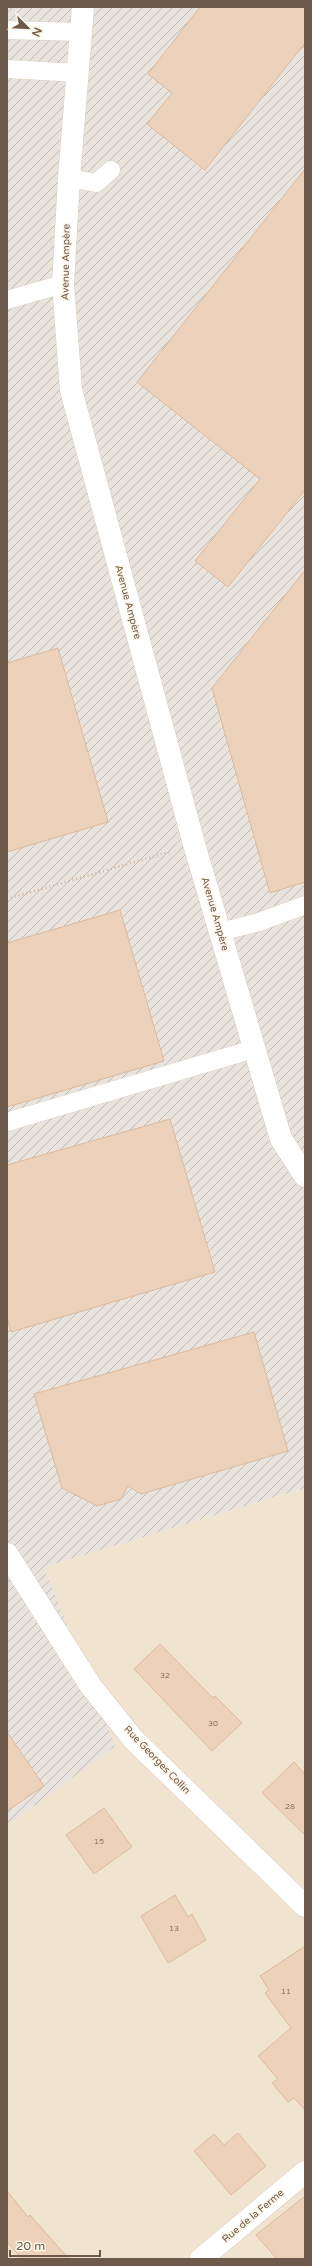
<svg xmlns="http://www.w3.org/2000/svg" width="312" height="2266" font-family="'Varela Round',sans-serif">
	<defs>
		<pattern id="industrial-furrows" width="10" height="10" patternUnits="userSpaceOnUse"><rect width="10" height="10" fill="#e8e3dc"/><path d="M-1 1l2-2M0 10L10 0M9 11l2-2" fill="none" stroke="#c0bbb4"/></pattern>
	</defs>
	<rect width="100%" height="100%" fill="#f9f2e1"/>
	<path fill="#f0e4d0" d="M305,1488V2259H7V1826L114,1745L44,1567Z"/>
	<path fill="url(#industrial-furrows)" d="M7,7H305V1488L44,1567L115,1746L7,1826Z"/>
	<path fill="#ecd2bb" stroke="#ddba9d" d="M200,7H305V43L205,170L147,124L172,93L148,74Z
		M305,169V490L228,587L195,561L260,479L137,382Z
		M305,570V882L270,893L212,688Z
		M58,648L108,822L7,852V663Z
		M120,910L164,1061L7,1107V943Z
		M170,1119L215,1272L11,1332L7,1317V1165Z
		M254,1332L288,1451L141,1494L128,1486L121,1499L97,1506L62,1488L34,1394Z
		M160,1644L213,1698L215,1696L242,1723L212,1751L134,1669Z
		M7,1732L44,1786L7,1811Z
		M294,1762L305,1774V1835L262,1793Z
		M104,1808L132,1847L94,1874L66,1835Z
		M175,1895L188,1917L192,1914L206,1940L168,1963L141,1916Z
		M305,1946V2110L294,2098L288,2102L272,2083L278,2079L258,2056L291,2028L265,1993L269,1990L260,1976Z
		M238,2133L266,2166L231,2195L194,2151L214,2134L224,2145Z
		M7,2191L28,2217L30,2215L69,2259H22L7,2242Z
		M305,2196V2259H277L256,2235Z"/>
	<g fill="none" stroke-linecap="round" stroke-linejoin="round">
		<g stroke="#dccfbe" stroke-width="19">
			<path id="lane" d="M7,30L81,32
				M7,69L78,73
				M69,178L96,183L111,170
				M7,300L63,284
				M220,932L259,922L305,905
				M7,1122L254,1049"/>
		</g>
		<g stroke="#dccfbe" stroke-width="23">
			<path id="street" d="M83,7L69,178L63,284L71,390L194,844L281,1139L305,1176
				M201,2259L305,2172"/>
		</g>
		<g stroke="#decdba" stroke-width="23">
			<path id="secondary" d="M7,1554L90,1685L133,1739L305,1906"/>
		</g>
		<path stroke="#d0b69f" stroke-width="2.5" stroke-dasharray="1 3" stroke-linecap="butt" d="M7,899L169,852"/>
		<use href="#lane" stroke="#fff" stroke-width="18"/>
		<use href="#street" stroke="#fff" stroke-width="22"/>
		<use href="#secondary" stroke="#fff" stroke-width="22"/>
	</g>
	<g text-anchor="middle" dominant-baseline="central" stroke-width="3" stroke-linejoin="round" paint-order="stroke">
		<g font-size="8" fill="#8e7867">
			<text x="165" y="1675">32</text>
			<text x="213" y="1723">30</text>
			<text x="290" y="1806">28</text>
			<text x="99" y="1841">15</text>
			<text x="174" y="1928">13</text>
			<text x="286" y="1991">11</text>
		</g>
		<g font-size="10" fill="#6e5a4b" stroke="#fdf6e7">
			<text transform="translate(66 262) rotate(-89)">Avenue Ampère</text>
			<text transform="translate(128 602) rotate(75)">Avenue Ampère</text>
			<text transform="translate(215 914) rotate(74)">Avenue Ampère</text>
			<text transform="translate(157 1760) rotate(46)">Rue Georges Collin</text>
			<text transform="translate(253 2216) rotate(-40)">Rue de la Ferme</text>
		</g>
	</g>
	<rect width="312" height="2266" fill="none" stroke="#6e5a4b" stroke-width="16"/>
	<g transform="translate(28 28) rotate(114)" stroke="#fdf6e7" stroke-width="3" paint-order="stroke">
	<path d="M0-3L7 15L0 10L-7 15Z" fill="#6e5a4b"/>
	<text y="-6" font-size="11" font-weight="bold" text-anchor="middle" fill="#6e5a4b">N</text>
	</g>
	<path d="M10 2250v6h90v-6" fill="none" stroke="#6e5a4b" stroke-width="2"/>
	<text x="16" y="2250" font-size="12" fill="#6e5a4b" stroke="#fdf6e7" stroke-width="3" paint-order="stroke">20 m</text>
</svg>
